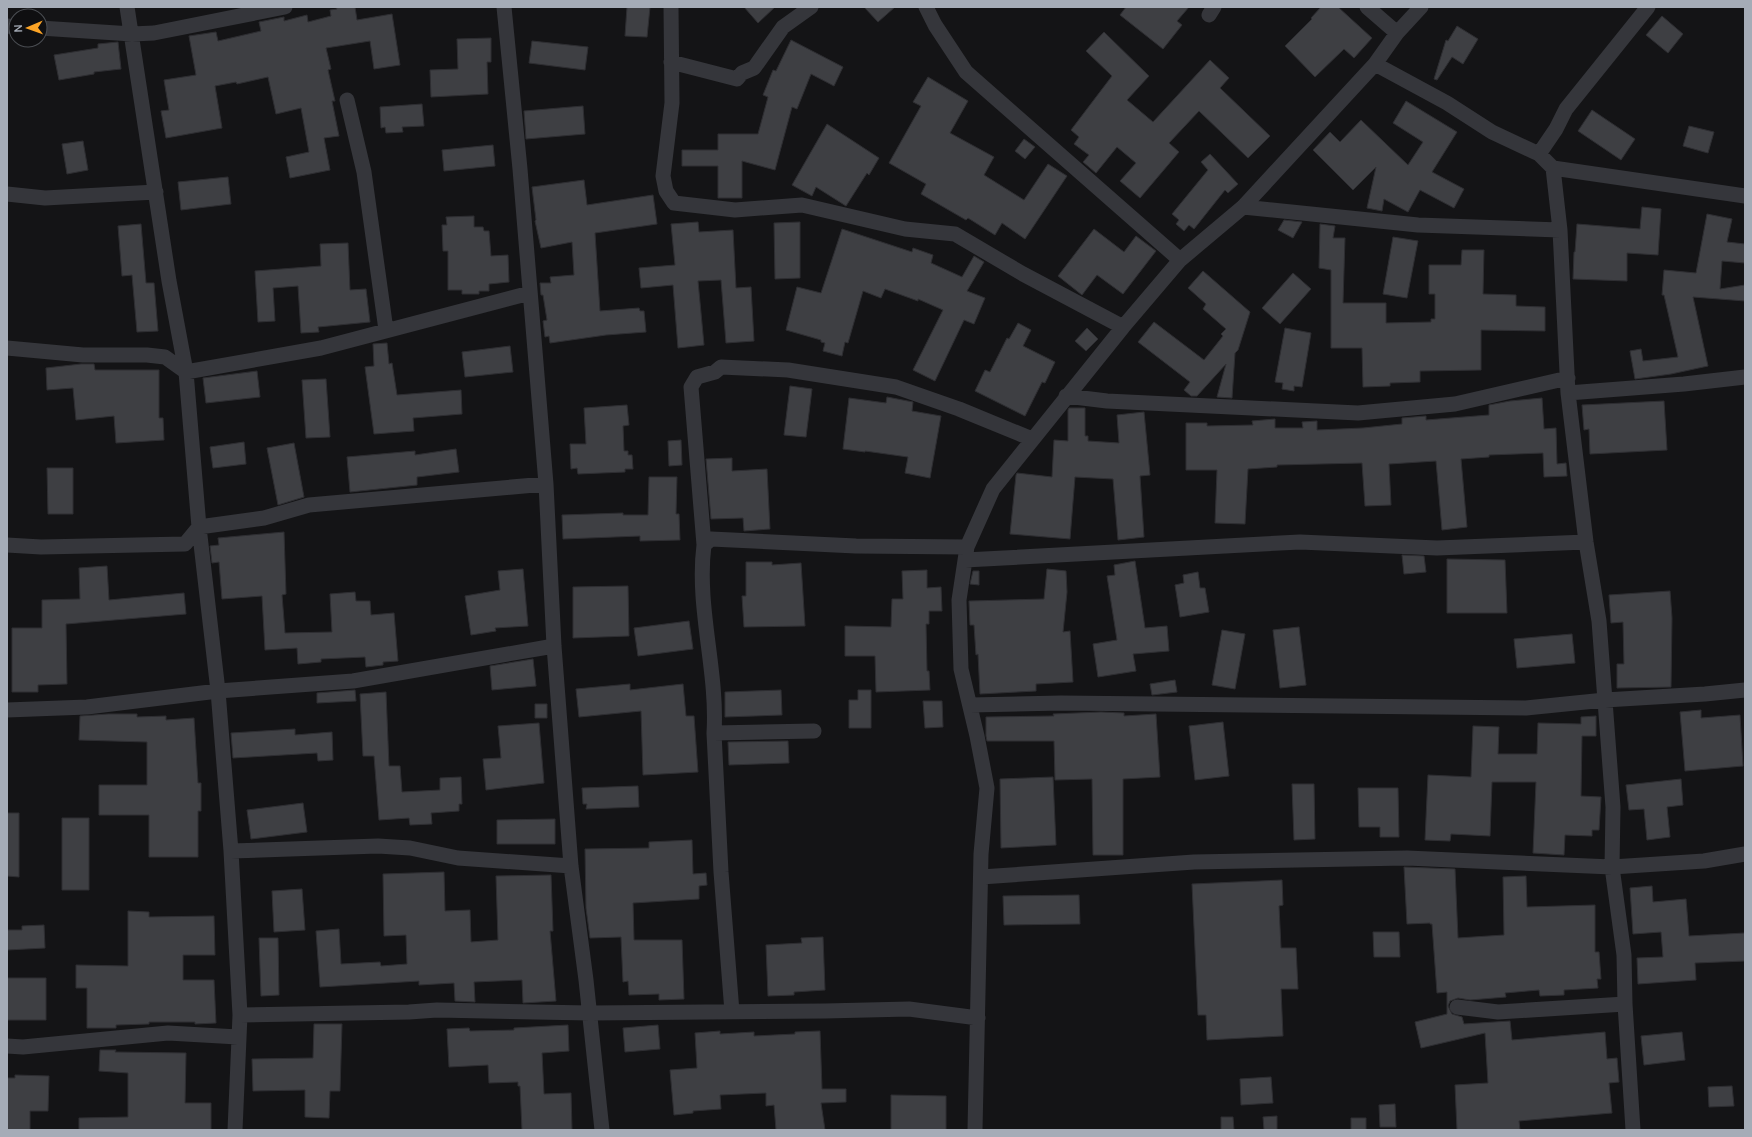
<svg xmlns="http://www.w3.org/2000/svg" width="1752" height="1137" font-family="Manrope,sans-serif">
	<rect width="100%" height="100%" fill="#141416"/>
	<path fill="#3e3f43" stroke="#2e2e32" d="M336,7H355L357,20L392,14L400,65L374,69L370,41L326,48L331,69L328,70L335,101H332L339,136L324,138L330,170L290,178L286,157L309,152L301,108L276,114L268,77L237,84L236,82L215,86L222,128L166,138L161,111L169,110L164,80L196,75L189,36L216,32L218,41L261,31L259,22L284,17V21L307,15L308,22L331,16L330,10L337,9Z
		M627,7H650L647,37L625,36Z
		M744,7H775L758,23Z
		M864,7H895L878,22Z
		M1126,7H1189L1177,21L1182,25L1163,49L1120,15Z
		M1321,7H1338L1372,38L1354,58L1344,49L1315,77L1285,46L1312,19L1311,18Z
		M1662,16L1683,34L1668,53L1646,35Z
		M1457,26L1478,39L1463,64L1452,57L1437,80L1434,79L1446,40L1448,41Z
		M1104,32L1149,76L1127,100L1153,122L1210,60L1229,78L1220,88L1270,136L1248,158L1199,111L1169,143L1179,152L1140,198L1120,181L1136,163L1117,147L1096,173L1083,162L1089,155L1074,144L1079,137L1071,130L1112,76L1086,51Z
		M491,38V62H487L488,94L431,97L430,70L458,69L457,39Z
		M791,40L843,67L834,86L811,74L797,109L792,107L775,170L742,161V198H718V166H682V150H718V134H758L768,97L763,95L773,70L776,71Z
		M532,41L588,47L585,70L529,63Z
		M118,42L121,69L94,72V74L59,80L54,55L98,48V44Z
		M928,77L968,101L950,133L994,157L984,175L1024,200L1048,164L1067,176L1025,239L1002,223L995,235L968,218L966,220L921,194L926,184L889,163L921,106L913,102Z
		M1406,101L1457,132L1432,172L1464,189L1454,208L1420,190L1408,212L1384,199L1382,211L1367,208L1376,167L1353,190L1313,150L1330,132L1340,142L1361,120L1408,165L1423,142L1393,123Z
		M422,104L424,126L402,127L403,132L386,133L385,127L381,128L380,107Z
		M583,106L585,134L526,139L524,111Z
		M1592,110L1635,139L1621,160L1578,131Z
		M827,124L879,158L869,175L867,173L846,206L816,187L812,196L792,185Z
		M1689,126L1714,132L1708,153L1683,146Z
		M1024,139L1035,147L1025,159L1015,151Z
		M83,141L88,170L67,174L62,144Z
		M493,145L495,166L444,171L442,150Z
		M1210,154L1238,184L1228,193L1225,190L1194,229L1189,225L1184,231L1176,224L1179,220L1172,214L1208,170L1201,162Z
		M228,177L231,204L181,210L178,182Z
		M584,180L587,205L653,195L657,224L595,233L600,311L639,308L640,311H644L646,332L606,335L550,343L549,336L545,337L543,321L547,320L543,295H541L540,283H551L550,277L574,275L572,242L541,248L535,221L536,220L532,187Z
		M1642,207L1661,209L1658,255L1627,253V281L1573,279L1574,252H1575L1577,224L1640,229Z
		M1707,214L1732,219L1727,242L1745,244V263L1722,261L1720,289L1745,285V301L1693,297L1708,366L1671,374L1635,379L1630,351L1641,349L1643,361L1678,357L1664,295H1662L1664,270L1696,273Z
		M474,216V227H483L484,231H489L491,256L508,255L509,282L489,284V291H479V294H462V290H448V251H443L442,225H447L446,217Z
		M1284,220L1302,222L1293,238L1278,230Z
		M698,222L699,232L733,230L736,288L751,287L754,341L726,343L721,280L698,281L704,345L678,348L673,285L641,288L639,268L675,265L671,224Z
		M800,222V278L775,279L774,223Z
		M141,224L146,283H154L158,331L137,332L132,275L122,276L118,226Z
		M1320,224L1335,226L1333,238H1345L1343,303H1386V323L1431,322V319H1435V294H1429V265H1461L1462,250H1484L1483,294L1516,295V306L1545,307V331L1481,330V370L1420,371V382L1390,383V386L1363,387L1362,348H1331V270L1319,268Z
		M842,229L912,252L913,248L933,255L931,263L962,277L974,256L984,262L967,291L985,298L974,324L964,320L935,381L913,370L943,310L918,299V301L885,289L881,298L863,291L848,343L845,342L842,356L823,351L825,343L821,342V340L786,330L797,287L821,293Z
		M1094,229L1124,252L1136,236L1156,251L1123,294L1097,275L1082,295L1058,276Z
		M1393,237L1418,241L1407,298L1383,294Z
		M348,243L350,290L366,289L370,322L318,327L319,332L301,333L298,286L273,288L275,321L258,322L255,271L321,266L320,244Z
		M1203,271L1250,312L1238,350L1235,353L1232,398L1217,397L1226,364L1197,396H1191L1184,390L1190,382L1138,342L1154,322L1204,360L1223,336L1221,334L1226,329L1203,309L1206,304L1188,288Z
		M1293,273L1311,289L1280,324L1262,308Z
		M1018,323L1031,330L1023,346L1055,362L1045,383L1042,382L1025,416L975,391L985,370L990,372L1007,338L1009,339Z
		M1087,328L1098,339L1086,351L1075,341Z
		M1285,328L1311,333L1302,387L1294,386V391L1282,389L1283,383L1275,382Z
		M387,343L389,364L392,363L397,395L461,390L462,414L413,418L414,431L374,434L365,367L374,366L373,344Z
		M510,346L513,372L465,377L462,352Z
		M81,364H94L95,370H159V418H163L164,440L116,443L114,416L76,420L73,388L47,390L46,368Z
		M257,371L260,397L206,403L203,378Z
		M326,379L330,437L306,438L302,380Z
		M790,386L812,389L806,437L784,435Z
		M887,397L913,402L912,411L941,416L930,478L905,473L908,457L865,451V452L843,449L849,398L886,403Z
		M1542,398L1544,429L1556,428L1557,464L1566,463L1567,476L1544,477L1543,453L1489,455V457L1461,459L1467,527L1442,530L1436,461L1389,464L1391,505L1365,506L1362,463L1277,465V467L1248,469L1245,524L1215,523L1217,470H1186V423H1207V426L1253,425L1252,421L1275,419V428H1303L1302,422L1317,421V430L1363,428L1402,424V418L1426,416V420L1489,415V405L1510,401Z
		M1664,401L1667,450L1590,454L1589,429L1584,430L1582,405Z
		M627,405L629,425L623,426L624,451H628V455H632L633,469H625V472L578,474L577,468L571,469L570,444H586L584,408Z
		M1069,408H1085V436H1088V441L1119,443L1117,415L1144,412L1150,475L1140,476L1144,537L1118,540L1113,479L1075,477L1070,539L1010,534L1016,475L1017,473L1052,477L1054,440L1068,441V410Z
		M681,440L682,465L669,466L668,441Z
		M244,442L246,464L213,468L210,447Z
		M294,443L304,497L278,505L267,448Z
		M456,449L459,472L417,477V485L350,492L347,457L415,451V455Z
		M732,458V471L767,469L770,529L744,531L743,518L711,519L706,459Z
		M47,468H73V514H48Z
		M649,477H677L676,514H679L680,540L640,541V536L563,539L562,515L623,513V515H648Z
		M284,532L286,594L282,595L285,633L332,632L330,594L355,592L356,601H370L371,615L394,613L398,661L383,662V665L366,667L365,657L321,659V662L298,664L297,648L265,650L262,596L222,599L219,562L212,563L210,546L219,545L218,538Z
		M1402,555L1424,556L1426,572L1404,574Z
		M1447,559L1505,560L1507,613H1447Z
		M1135,561L1145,628L1167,626L1169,651L1133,654L1136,671L1098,677L1093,644L1117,640L1107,576L1115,575L1114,565Z
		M746,562H772V565L801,563L805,626L744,627L742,596H746Z
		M107,566L109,600L184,593L186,614L66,624L67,684L38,685V692H12V628H42V600L80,599L79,568Z
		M523,569L528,626L495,628L496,631L471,635L465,596L500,590L498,571Z
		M1047,569L1066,571L1067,592L1063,632L1070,631L1073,682L1036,684V691L980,694L978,654L976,655L974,625H970L969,601L1044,599Z
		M927,570V588L941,587L942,611H929V624H926L927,671H929L930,690L876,692L875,656H845V626L891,627L892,599H903L902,571Z
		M973,571H979V585L970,584Z
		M1198,572L1200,588H1205L1209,612L1180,617L1175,585L1184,583L1183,575Z
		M628,586L629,636L573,638V587Z
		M1670,591L1672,618L1671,687L1617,688V664H1624L1623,622L1611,623L1609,595Z
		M689,621L693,649L638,656L634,628Z
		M1299,627L1306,685L1280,688L1273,630Z
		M1222,630L1245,634L1235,689L1212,685Z
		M1572,634L1575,663L1517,668L1514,639Z
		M533,659L536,686L492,690L490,666Z
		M1175,680L1177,692L1152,695L1150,684Z
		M630,684V690L683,684L686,716H694L698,772L643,775L641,711L579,717L576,689Z
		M355,690L356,701L317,703V693Z
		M781,690L782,715L725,717V692Z
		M858,690H871V728H849V700H858Z
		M386,692L389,766H400L402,792L440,790V778L461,777L462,804H459V811L431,813L432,824L410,825L409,818L379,820L374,756H363L360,694Z
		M923,701H942L943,727L925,728Z
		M535,704H547V718H535Z
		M1701,710V718L1740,715L1743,766L1685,771L1680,712Z
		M1101,712L1124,713V716L1156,714L1160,777L1123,779V855H1093L1092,779L1055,780L1054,741H987L986,736V717L1054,716L1053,714Z
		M108,714H137V717L166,716V720L194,718L198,783H201V811H198V857H149V815H99V785H147V742L79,740L80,716Z
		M1596,716V736H1582L1581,796L1601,797L1599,830H1592V836L1565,835L1564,855L1533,853L1536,782H1492L1490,836L1451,834L1450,841L1425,840L1428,775L1471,777L1473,726L1499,727L1498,754H1537L1538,723L1581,724V717Z
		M1223,722L1229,776L1195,780L1189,726Z
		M539,723L544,783L486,790L483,759L501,758L498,726Z
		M295,729V735L332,732L333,760L318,761L317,753L233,758L231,733Z
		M788,741L789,763L729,765L728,742Z
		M1053,777L1056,845L1001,848L1000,779Z
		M1681,779L1683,805L1667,807L1670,837L1647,840L1644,809L1629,810L1626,785Z
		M1292,784H1314L1315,839L1294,840Z
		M638,786L639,807L586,809L587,804H583L582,788Z
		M1358,788H1398L1399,837H1380V827H1359Z
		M303,803L307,832L251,839L247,810Z
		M7,813H19V877L7,876Z
		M62,818H89V890H62Z
		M555,819V844H497V820Z
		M692,840L693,874L706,873L707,885L699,886V899L633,903L634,940H682L684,999L659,1000V994L629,995L628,981L623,982L621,937L590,938L586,908L585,849L649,848V842Z
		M1404,867L1455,869L1458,938L1504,935L1503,877L1526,876L1527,907L1595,905V952H1599L1601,979H1597L1598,988L1564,990V995L1540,996L1539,990L1505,993L1506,997L1470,1000L1458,998L1450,1001L1448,1006L1452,1014L1462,1017L1464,1024L1510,1021L1512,1040L1605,1032L1607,1059L1617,1058L1619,1082L1609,1083L1612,1113L1519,1121L1520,1130H1457L1455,1085L1488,1083L1485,1033L1421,1048L1415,1022L1447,1014V992L1437,993L1432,924H1430V923L1407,924Z
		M444,872L445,911L470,910L471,942L498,940L496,876L551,875L553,931H550L556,1001L523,1003L522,980L474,982L475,1002L455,1001L454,983L419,985V981L320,987L316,931L339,929L341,964L380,962L381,966L407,964L406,935L384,936L383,874Z
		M1282,880L1283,905L1279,906L1281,948H1296L1298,989H1281L1283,1036L1207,1040L1206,1015H1198L1192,884Z
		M1652,886L1653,902L1686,899L1689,936L1745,933V961L1695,963L1696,980L1638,984L1637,958L1663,957L1661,932L1633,934L1630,888Z
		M302,889L305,930L274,932L272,891Z
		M1079,895L1080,924L1004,925L1003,896Z
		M128,911L149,912V917L214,916L215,955H183V980H214L216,1023L195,1024V1022H149V1024L116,1025V1028H87V988H76V965L128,966Z
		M44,925L45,948L7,950V930H22V926Z
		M1373,932H1399L1400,957H1374Z
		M823,937L825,990L794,992V995L768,996L766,945L802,943L801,938Z
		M259,938H278L279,995L261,996Z
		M7,978H46V1020H7Z
		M314,1024H342L340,1091H330L329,1118L305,1117V1090L253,1091L252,1059L313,1058Z
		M568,1025L569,1051L542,1053L544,1094L571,1093L572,1130H522L520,1086H518V1082L489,1083L488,1065L449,1067L447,1029L469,1028L470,1031L514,1030V1028Z
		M658,1025L660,1049L625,1052L623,1028Z
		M720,1031V1034L754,1032V1036L795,1034V1032L820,1031L822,1089H846V1102L821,1103L825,1130H776L774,1105L766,1106V1093L720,1095L721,1109L693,1111V1113L674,1115L670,1070L697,1068L695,1033Z
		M1682,1032L1685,1060L1644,1065L1641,1036Z
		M100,1050H116L115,1052L186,1053L185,1103H211V1130H79V1118L128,1117V1073L99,1071Z
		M15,1075L49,1076L48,1111H30V1130H7V1078H15Z
		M1271,1077L1273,1103L1241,1105L1240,1079Z
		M1732,1086L1734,1106L1709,1107L1708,1087Z
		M891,1095L946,1096V1130H891Z
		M1395,1104L1396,1127H1380L1379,1105Z
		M1277,1116V1130H1264L1263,1117Z
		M1221,1117H1233L1234,1130H1221Z
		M1351,1118H1366V1130H1351Z"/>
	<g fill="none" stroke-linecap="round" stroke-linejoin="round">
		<path stroke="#35363b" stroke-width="15" d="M127,7L169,281L186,372L199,527L218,691L231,851L240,1015L235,1130
			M504,7L520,169L546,484L554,646L571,866L586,980L602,1130
			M671,7L672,103L663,176L666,191L674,203L735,210L802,205L905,229L955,234L1023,274L1123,327
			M926,7L935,25L966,72L1180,260
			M1367,7L1397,33
			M1209,15L1214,7
			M7,26L16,27
			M40,28L132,34L154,33L285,7
			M671,62L737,79L742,73L754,68L783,27L811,7
			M1375,64L1447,103L1492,132L1539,154
			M347,100L364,172L386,330
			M1553,168L1745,196
			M7,194L45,198L156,192
			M1243,207L1418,225L1560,230
			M7,348L83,355H147L165,357L186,372L321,348L530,293
			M1568,393L1684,384L1745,377
			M1066,396L1107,401L1358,413L1455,404L1568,378
			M7,545L41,547L185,544L199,527L264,518L309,505L546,484
			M704,545L691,387L697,377L715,372L721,367L788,370L896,387L959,409L1032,439
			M965,560L1300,542L1437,548L1586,542
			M970,705L1061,703L1526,708L1605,700L1705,694L1745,690
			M7,710L87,707L218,691L353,681L554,646
			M714,733L814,731
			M231,851L378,846L410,848L458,858L571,866
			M981,877L1194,862L1407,858L1612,867L1704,861L1745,854
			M1457,1007L1498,1012L1625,1004
			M732,1012L721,872L714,733C718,671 696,607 704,545L711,539L856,546L967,547
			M240,1015L409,1012L437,1010L590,1013L825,1011L909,1009L978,1018
			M7,1046L23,1047L168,1033L238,1037
			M975,1130L981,854L987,788L977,736L961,669L959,600L967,547L993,489L1123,327L1180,260L1243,207L1375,64L1397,33L1421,7
			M1633,1130L1625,1004L1624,955L1612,867L1613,807L1599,621L1586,542L1568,393L1560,230L1553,168L1539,154L1556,129L1566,109L1648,7"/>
	</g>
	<rect width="1752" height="1137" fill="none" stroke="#a5acb7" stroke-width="16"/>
	<g transform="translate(28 28) rotate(268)"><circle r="19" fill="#0f0f11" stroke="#4b4e53"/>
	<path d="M0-3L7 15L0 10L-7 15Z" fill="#fca426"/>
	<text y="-6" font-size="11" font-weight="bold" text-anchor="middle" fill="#a5acb7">N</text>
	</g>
</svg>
